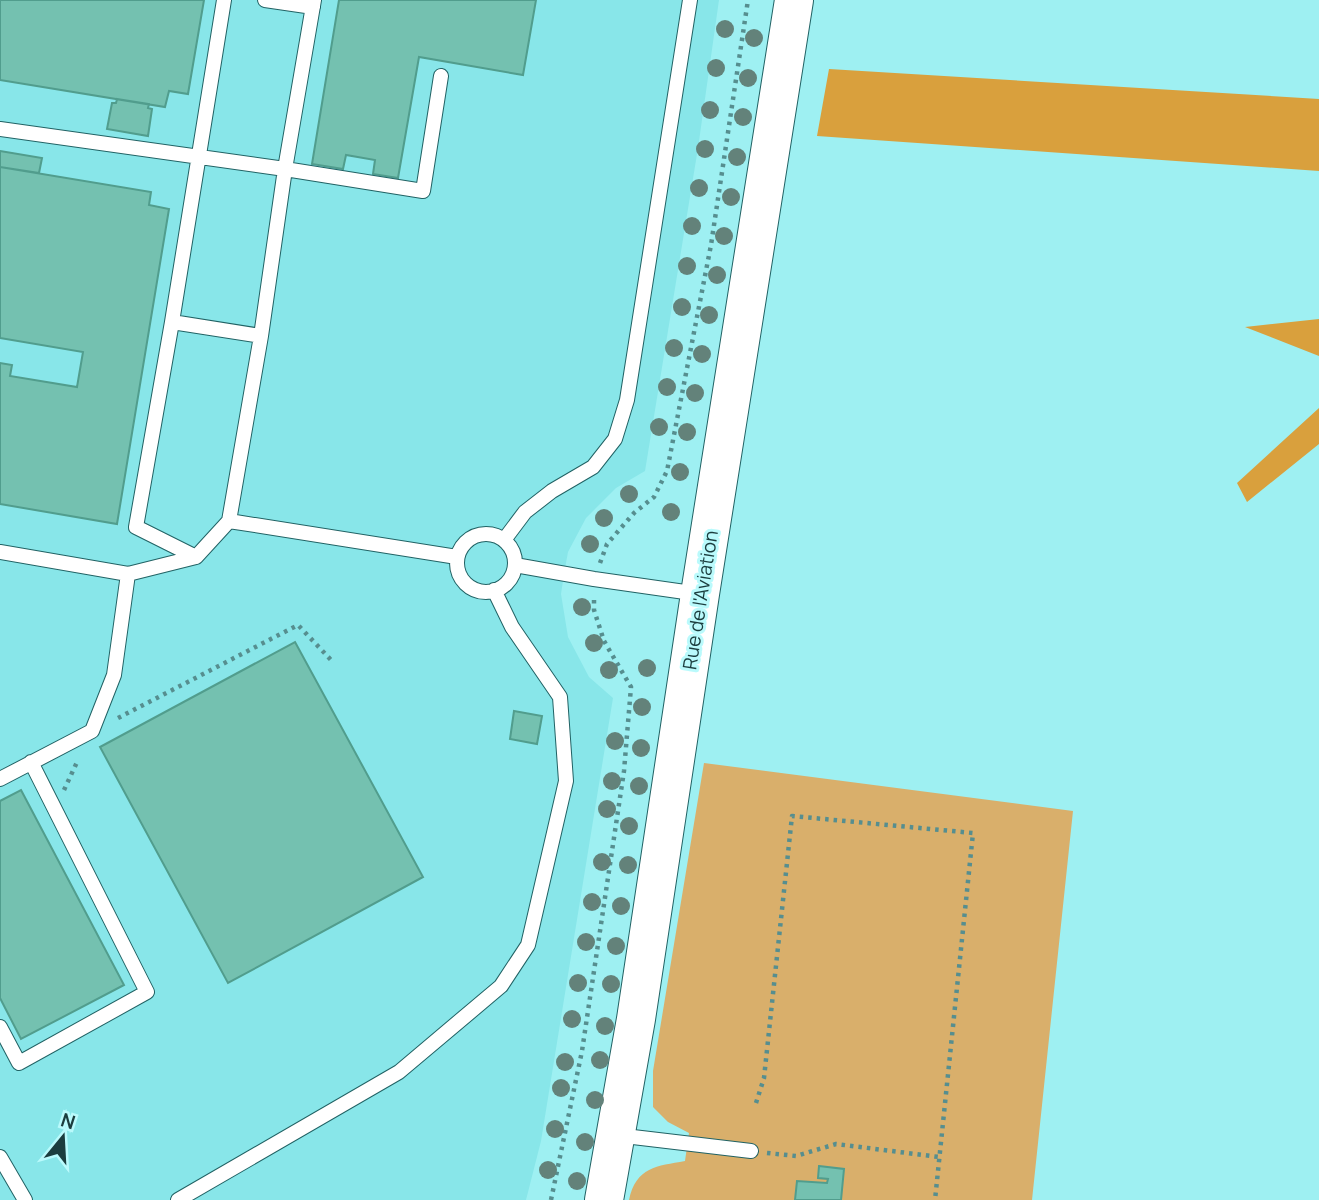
<svg xmlns="http://www.w3.org/2000/svg" width="1319" height="1200" font-family="Manrope,sans-serif">
	<rect width="100%" height="100%" fill="#9ef0f2"/>
	<path fill="#88e6e9" d="M0,0H719L698,148L645,471L616,488L586,518L568,552L564,574L561,594L568,637L589,677L613,698L541,1141L526,1200H0Z"/>
	<path fill="#d9af6b" d="M704,763L1073,811L1032,1200H629C636,1167 657,1166 685,1161L689,1133L668,1122L653,1107V1071Z"/>
	<path fill="#d9a03d" d="M829,69L1319,99V171L817,136Z
		M1319,319V356L1245,327Z
		M1319,408V444L1247,502L1237,483Z"/>
	<path fill="#74c1b0" stroke="#519d8d" stroke-width="2" d="M0,0H204L188,94L169,91L165,107L0,80Z
		M339,0H536L523,75L419,57L398,178L373,174L375,160L346,155L343,169L312,164Z
		M117,99L149,104L148,108L152,109L148,136L107,129L112,103H116Z
		M0,151L42,158L39,173L0,167Z
		M0,167L151,192L149,205L169,209L117,524L0,504V363L12,365L10,376L77,387L83,352L0,338Z
		M295,642L423,877L228,983L100,747Z
		M514,711L542,716L537,744L510,739Z
		M21,790L124,985L21,1039L0,998V801Z
		M819,1166L844,1169L841,1200H795L797,1181L827,1183L828,1179L818,1178Z"/>
	<g fill="none" stroke-linecap="round" stroke-linejoin="round">
		<g stroke="#216264" stroke-width="16">
			<path id="lane" d="M265,0L313,7
				M0,129L285,169L423,191L441,76
				M172,322L261,336
				M229,521L261,336L285,169L314,0
				M457 563a29 29 0 1 1 58 0a29 29 0 1 1-58 0Z
				M504,540L525,512L552,491L593,467L615,439L627,400L690,0
				M0,552L128,574L196,557L229,521L457,557
				M196,557L136,527L172,322L224,0
				M515,565L594,579L699,594
				M0,779L92,731L114,675L128,574
				M0,1027L19,1063L147,992L31,762
				M616,1135L751,1151
				M0,1157L25,1200
				M178,1200L399,1072L501,986L528,945L566,781L560,697L512,627L494,590"/>
		</g>
		<g stroke="#216264" stroke-width="40">
			<path id="secondary" d="M604,1200L636,1019L700,594L794,0"/>
		</g>
		<path stroke="#568e8f" stroke-width="4.5" stroke-dasharray="3.5 5" stroke-linecap="butt" d="M600,563L607,544L634,513L654,497L667,471L711,245L748,0
			M118,718L298,625L332,661
			M64,790L78,760
			M756,1103L764,1078L792,816L973,833L935,1200
			M767,1153L796,1156L836,1144L939,1157
			M551,1200L582,1051L624,771L631,687L604,641L594,610V595"/>
		<use href="#lane" stroke="#fff" stroke-width="14"/>
		<use href="#secondary" stroke="#fff" stroke-width="38"/>
	</g>
	<g fill="#63827a">
		<circle cx="725" cy="29" r="9"/>
		<circle cx="754" cy="38" r="9"/>
		<circle cx="716" cy="68" r="9"/>
		<circle cx="748" cy="78" r="9"/>
		<circle cx="710" cy="110" r="9"/>
		<circle cx="743" cy="117" r="9"/>
		<circle cx="705" cy="149" r="9"/>
		<circle cx="737" cy="157" r="9"/>
		<circle cx="699" cy="188" r="9"/>
		<circle cx="731" cy="197" r="9"/>
		<circle cx="692" cy="226" r="9"/>
		<circle cx="724" cy="236" r="9"/>
		<circle cx="687" cy="266" r="9"/>
		<circle cx="717" cy="275" r="9"/>
		<circle cx="682" cy="307" r="9"/>
		<circle cx="709" cy="315" r="9"/>
		<circle cx="674" cy="348" r="9"/>
		<circle cx="702" cy="354" r="9"/>
		<circle cx="667" cy="387" r="9"/>
		<circle cx="695" cy="393" r="9"/>
		<circle cx="659" cy="427" r="9"/>
		<circle cx="687" cy="432" r="9"/>
		<circle cx="680" cy="472" r="9"/>
		<circle cx="629" cy="494" r="9"/>
		<circle cx="671" cy="512" r="9"/>
		<circle cx="604" cy="518" r="9"/>
		<circle cx="590" cy="544" r="9"/>
		<circle cx="582" cy="607" r="9"/>
		<circle cx="594" cy="643" r="9"/>
		<circle cx="647" cy="668" r="9"/>
		<circle cx="609" cy="670" r="9"/>
		<circle cx="642" cy="707" r="9"/>
		<circle cx="615" cy="741" r="9"/>
		<circle cx="641" cy="748" r="9"/>
		<circle cx="612" cy="781" r="9"/>
		<circle cx="639" cy="786" r="9"/>
		<circle cx="607" cy="809" r="9"/>
		<circle cx="629" cy="826" r="9"/>
		<circle cx="602" cy="862" r="9"/>
		<circle cx="628" cy="865" r="9"/>
		<circle cx="592" cy="902" r="9"/>
		<circle cx="621" cy="906" r="9"/>
		<circle cx="586" cy="942" r="9"/>
		<circle cx="616" cy="946" r="9"/>
		<circle cx="578" cy="983" r="9"/>
		<circle cx="611" cy="984" r="9"/>
		<circle cx="572" cy="1019" r="9"/>
		<circle cx="605" cy="1026" r="9"/>
		<circle cx="600" cy="1060" r="9"/>
		<circle cx="565" cy="1062" r="9"/>
		<circle cx="561" cy="1088" r="9"/>
		<circle cx="595" cy="1100" r="9"/>
		<circle cx="555" cy="1129" r="9"/>
		<circle cx="585" cy="1142" r="9"/>
		<circle cx="548" cy="1170" r="9"/>
		<circle cx="577" cy="1181" r="9"/>
	</g>
	<g text-anchor="middle" dominant-baseline="central" stroke-width="6" stroke-linejoin="round" paint-order="stroke">
		<g font-size="19" fill="#1b3d3e" stroke="#bafafc">
			<text transform="translate(700 600) rotate(-81)">Rue de l'Aviation</text>
		</g>
	</g>
	<g transform="translate(63 1137) rotate(18)" stroke="#bafafc" stroke-width="5" paint-order="stroke">
	<path d="M0-5L12 26L0 18L-12 26Z" fill="#1b3d3e"/>
	<text y="-10" font-size="19" font-weight="bold" text-anchor="middle" fill="#1b3d3e">N</text>
	</g>
</svg>
